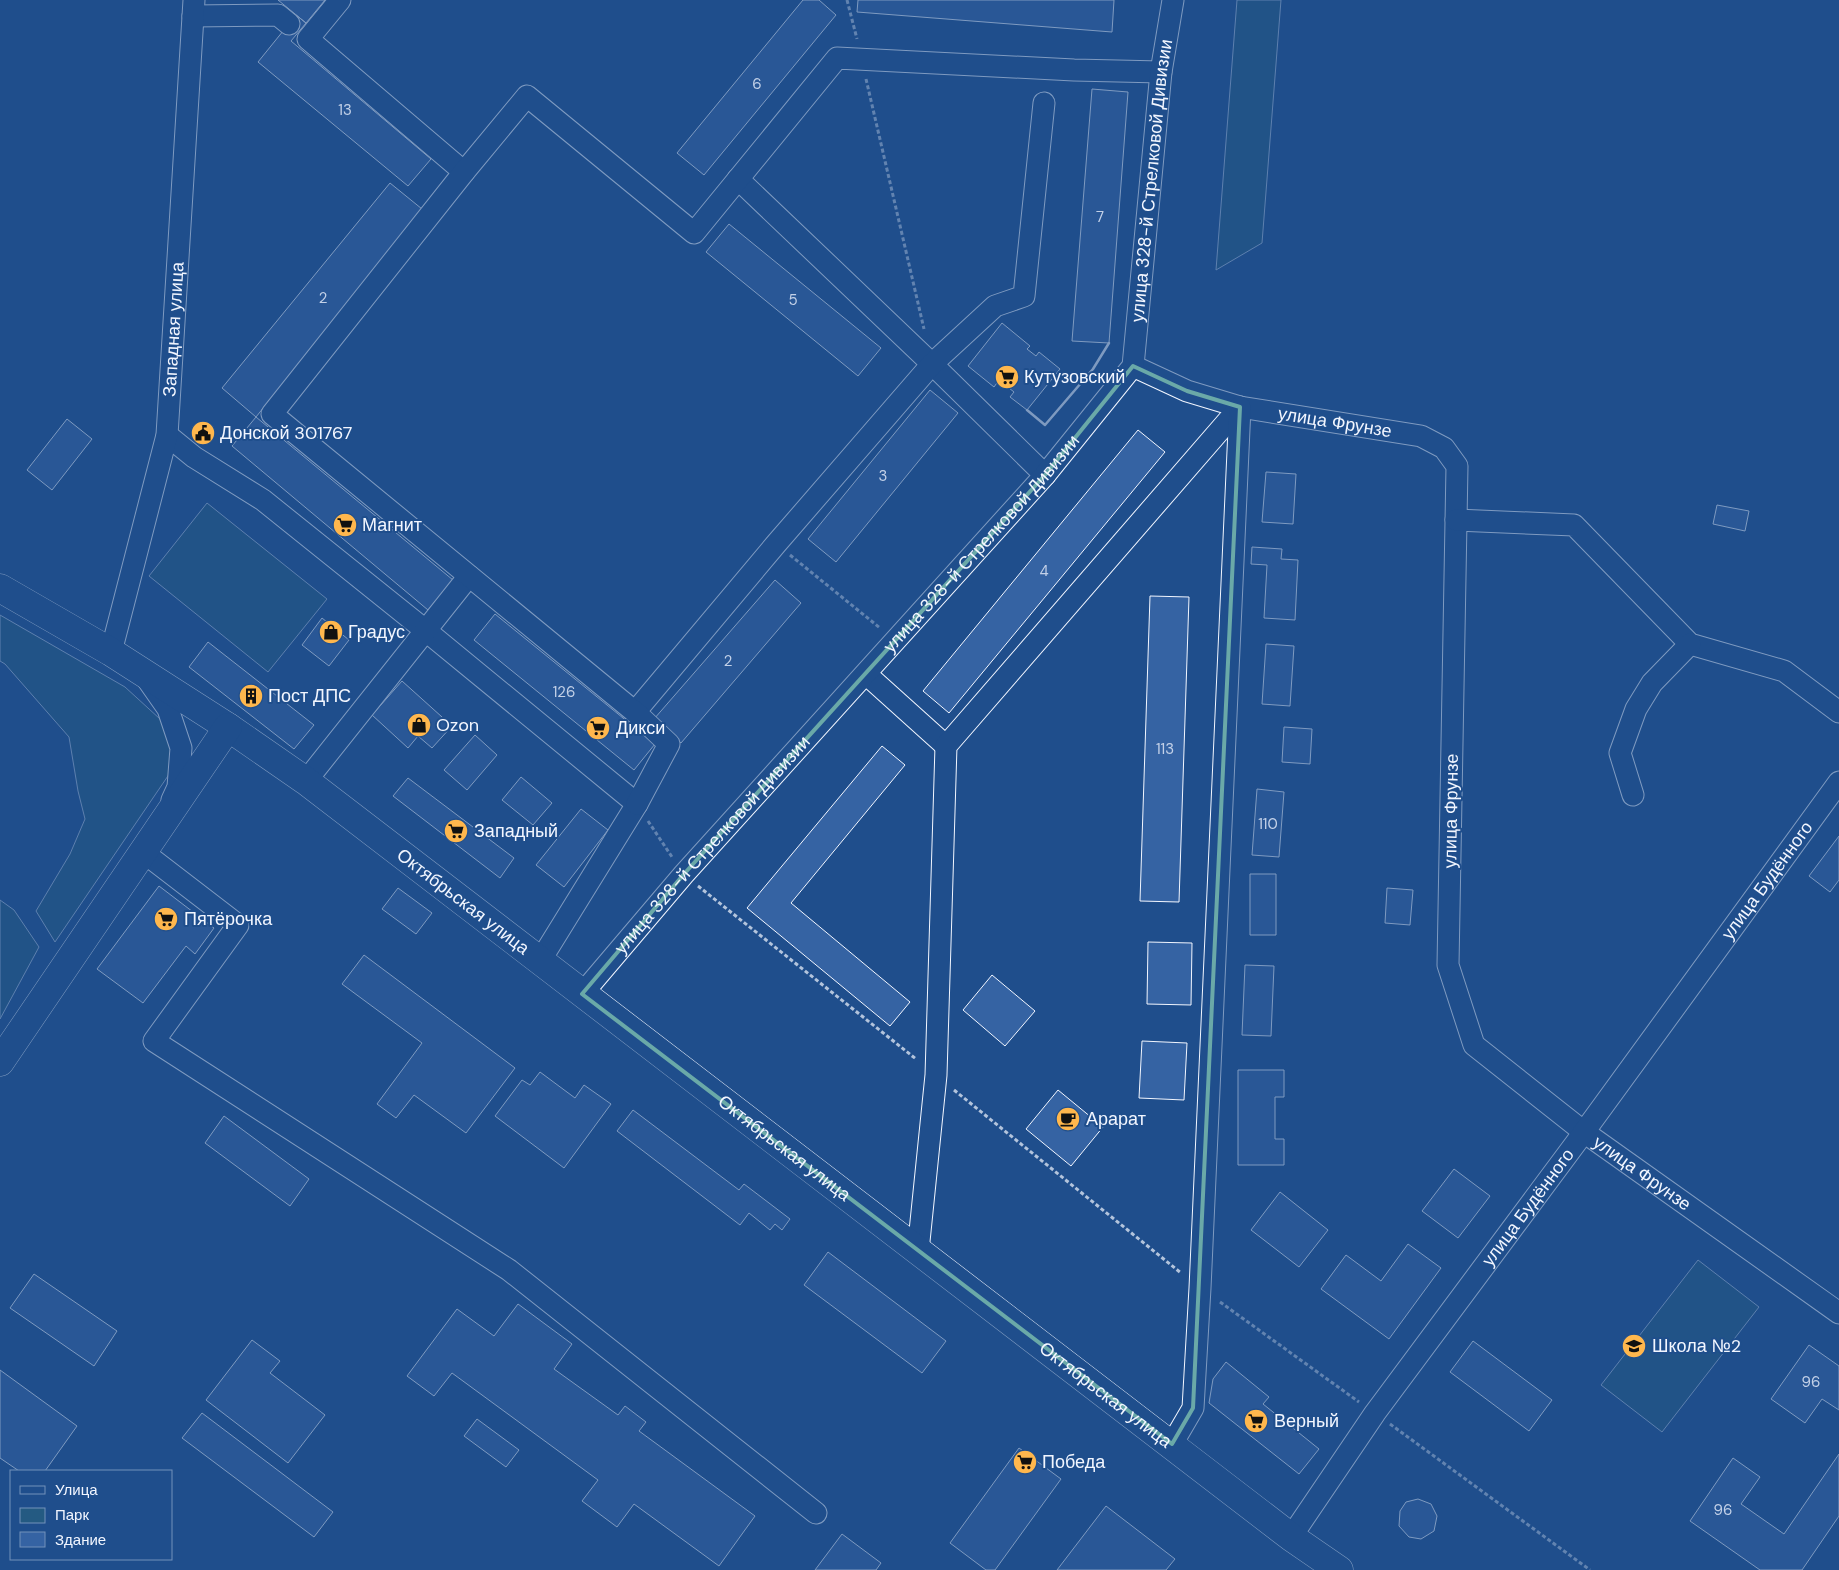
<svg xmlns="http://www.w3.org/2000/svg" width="1839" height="1570" font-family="'DM Sans',sans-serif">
	<rect width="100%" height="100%" fill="#1f4e8c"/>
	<path fill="#245a82" stroke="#a8bbd7" d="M1237,0H1281L1262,243L1216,270Z
		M207,503L327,599L268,672L149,576Z
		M0,615L125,687L160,719L174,748L172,770L55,942L36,911L70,854L85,819L78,791L69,737L5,664L0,661Z
		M0,900L14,910L39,947L0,1019Z
		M1698,1260L1759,1307L1662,1432L1601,1385Z"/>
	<path fill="#3563a3" stroke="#f2f6ff" d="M278,0H325L306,23Z
		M803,0H819L836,15L704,175L677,153Z
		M858,0H1114L1112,32L857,12Z
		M296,15L306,23L291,41L431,159L408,186L258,62Z
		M1092,89L1128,92L1109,343L1072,341Z
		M390,183L422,209L256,417L222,388Z
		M729,224L881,348L858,376L706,252Z
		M1002,323L1030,346L1027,349L1036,356L1039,352L1060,369L1027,410L1010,397L1014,392L999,380L994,387L968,366Z
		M930,390L958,413L836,562L808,539Z
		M256,417L453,580L428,610L232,446Z
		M67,419L92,439L52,490L27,470Z
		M1138,430L1165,452L949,713L923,691Z
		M1266,472L1296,474L1293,524L1262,522Z
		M1717,505L1749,511L1745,531L1713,524Z
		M1252,547L1282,549L1281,559L1298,560L1295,620L1264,618L1267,565L1251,564Z
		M775,580L801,603L681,743L654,719Z
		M1150,596L1189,597L1179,902L1140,901Z
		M495,614L655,744L634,770L474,640Z
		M322,618L349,640L329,666L302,645Z
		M208,642L314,725L294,749L189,667Z
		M1266,644L1294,646L1290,706L1262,704Z
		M402,681L452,726L432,748L418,736L408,748L372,715Z
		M1284,727L1312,729L1310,764L1282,762Z
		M475,735L497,755L467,790L444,770Z
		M882,746L905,765L791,903L910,1002L890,1026L747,908Z
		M521,777L552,803L533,825L502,800Z
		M408,778L514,858L500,878L393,796Z
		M1257,789L1284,792L1279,857L1252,855Z
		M581,809L608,830L564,887L536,865Z
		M1839,836V880L1830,892L1809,876Z
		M1250,874H1276V935H1250Z
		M159,886L214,928L195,954L186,946L143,1003L97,969Z
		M398,888L432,913L416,934L382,909Z
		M1387,888L1413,890L1410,925L1385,923Z
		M1148,942L1192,943L1191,1005L1147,1004Z
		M364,955L515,1068L466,1133L414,1095L396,1118L377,1104L422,1043L342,984Z
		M1245,965L1274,966L1271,1036L1242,1035Z
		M992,975L1035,1011L1005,1046L963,1010Z
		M1142,1041L1187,1043L1184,1100L1139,1098Z
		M1238,1070H1284V1097H1275V1139H1284V1165H1238Z
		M540,1072L575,1098L584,1085L611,1104L564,1168L495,1116L522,1080L530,1085Z
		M1058,1090L1103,1127L1071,1166L1026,1129Z
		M633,1110L739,1190L744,1184L790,1219L782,1230L775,1224L770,1230L749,1213L740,1225L617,1131Z
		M224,1116L309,1179L290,1206L205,1143Z
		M1454,1169L1490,1196L1458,1238L1422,1211Z
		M1280,1192L1328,1230L1299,1267L1251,1230Z
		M1408,1244L1441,1268L1389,1339L1321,1289L1346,1255L1381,1281Z
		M828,1252L946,1341L922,1373L804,1285Z
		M34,1274L117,1331L94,1366L10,1308Z
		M518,1304L572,1344L554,1369L618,1415L625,1406L646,1422L639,1431L755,1516L719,1566L634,1504L617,1527L582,1501L598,1480L452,1373L434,1396L407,1376L457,1309L494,1336Z
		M252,1340L280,1361L270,1373L325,1415L288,1463L206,1400Z
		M1473,1341L1552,1400L1529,1431L1450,1372Z
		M1809,1345L1839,1366V1410L1822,1399L1805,1423L1771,1399Z
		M1226,1362L1269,1397L1263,1404L1319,1449L1299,1474L1209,1403L1213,1379Z
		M0,1370L77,1426L45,1471H19L0,1458Z
		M202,1413L333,1512L314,1537L182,1438Z
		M477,1419L519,1450L506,1467L464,1436Z
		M1019,1448L1061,1479L995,1570H986L950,1543Z
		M1839,1454V1516L1802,1570H1760L1690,1521L1733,1458L1760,1477L1741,1504L1784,1534Z
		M1418,1499L1431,1504L1437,1516L1434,1531L1421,1539L1409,1537L1399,1526L1400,1511L1406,1502Z
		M1106,1506L1175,1559L1166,1570H1057Z
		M842,1534L881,1563L876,1570H815Z"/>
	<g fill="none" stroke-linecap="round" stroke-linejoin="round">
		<g stroke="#f2f6ff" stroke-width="23">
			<g id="minor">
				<path d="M340,0L308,39L464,172"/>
				<path d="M193,16L278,15L289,24"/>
				<path d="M738,179L932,364L1045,475"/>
				<path id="s1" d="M1133,366L1187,391L1240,407L1421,436L1444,448L1457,466L1448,965L1474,1045L1584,1132L1839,1313"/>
				<path d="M167,435L194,457L263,500L425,630L637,804L540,961"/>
				<path d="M1456,520L1574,525L1690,644L1784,671L1839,712"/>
				<path id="s2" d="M111,652L167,435L194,0"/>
				<path d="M866,674L946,746"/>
				<path d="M147,679L168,709L181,748L178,787L172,800"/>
				<path d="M635,712L776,544L932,364L995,306L1024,296L1044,103"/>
				<path d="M306,781L469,576"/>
				<path d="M1633,795L1620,753L1636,709L1652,683L1690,644"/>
				<path d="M637,804L669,744L635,712L272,414L464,172L527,96L694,233L837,58L1074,70L1161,72"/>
				<path d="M143,852L238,925L154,1041L509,1270L816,1513"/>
				<path id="s3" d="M582,994L684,874L1045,475L1133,366L1161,72L1173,0"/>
				<path d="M918,1251L936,1075L946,746L1240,407"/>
				<path d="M1172,1444L1193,1408L1200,1288L1240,407"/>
				<path id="s4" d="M1291,1537L1375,1413L1584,1132L1839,782"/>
			</g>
		</g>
		<g stroke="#f2f6ff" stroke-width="29">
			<g id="major">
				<path id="s5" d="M0,588L111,652L228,727L306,781L1291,1537L1339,1570"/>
				<path d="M0,1062L228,727"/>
			</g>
		</g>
		<path stroke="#b3c4dc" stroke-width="3" stroke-dasharray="4 2.5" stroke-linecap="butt" d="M847,0L857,39
			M866,79L924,329
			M790,555L880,628
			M648,821L672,857
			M698,886L916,1059
			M954,1090L1181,1273
			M1220,1302L1359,1402
			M1390,1424L1590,1570"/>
		<use href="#minor" stroke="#1f4e8c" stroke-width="21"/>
		<use href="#major" stroke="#1f4e8c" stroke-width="28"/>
		<path stroke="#f2f6ff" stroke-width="2.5" d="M1027,410L1045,425L1093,369L1109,343"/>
	</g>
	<path d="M0 0H1839V1570H0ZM1133,366L1187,391L1240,407L1193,1408L1172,1444L582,994L684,874L1045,475Z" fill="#1f4e8c" fill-opacity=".55" fill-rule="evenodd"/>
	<path fill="none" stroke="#6aa9a8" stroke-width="4" stroke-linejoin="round" d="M1133,366L1187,391L1240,407L1193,1408L1172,1444L582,994L684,874L1045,475Z"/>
	<defs>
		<g id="supermarket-disc" transform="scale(1.25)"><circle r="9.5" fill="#ffb74d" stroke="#1f4e8c"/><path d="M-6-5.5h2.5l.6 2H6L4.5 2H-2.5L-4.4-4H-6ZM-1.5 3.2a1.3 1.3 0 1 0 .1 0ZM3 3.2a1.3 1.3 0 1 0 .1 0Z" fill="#111"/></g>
		<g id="civic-disc" transform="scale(1.25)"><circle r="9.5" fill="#ffb74d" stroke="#1f4e8c"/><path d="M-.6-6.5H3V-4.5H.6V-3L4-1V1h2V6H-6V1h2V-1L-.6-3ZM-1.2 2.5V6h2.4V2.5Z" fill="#111"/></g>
		<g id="shop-disc" transform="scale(1.25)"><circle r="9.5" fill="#ffb74d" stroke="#1f4e8c"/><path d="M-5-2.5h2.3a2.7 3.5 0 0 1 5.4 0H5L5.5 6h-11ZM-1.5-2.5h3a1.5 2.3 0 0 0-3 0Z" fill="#111"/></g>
		<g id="building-disc" transform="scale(1.25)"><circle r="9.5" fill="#ffb74d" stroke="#1f4e8c"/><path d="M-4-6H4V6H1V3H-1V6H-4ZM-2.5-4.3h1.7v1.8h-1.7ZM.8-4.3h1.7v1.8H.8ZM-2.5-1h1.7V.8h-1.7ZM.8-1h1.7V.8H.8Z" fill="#111"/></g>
		<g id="cafe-disc" transform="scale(1.25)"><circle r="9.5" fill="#ffb74d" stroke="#1f4e8c"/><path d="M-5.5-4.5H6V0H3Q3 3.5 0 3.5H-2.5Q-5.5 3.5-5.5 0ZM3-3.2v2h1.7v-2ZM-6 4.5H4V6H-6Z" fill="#111"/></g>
		<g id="school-disc" transform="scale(1.25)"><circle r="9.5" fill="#ffb74d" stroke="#1f4e8c"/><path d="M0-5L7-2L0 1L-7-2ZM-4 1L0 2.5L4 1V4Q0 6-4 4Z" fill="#111"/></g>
	</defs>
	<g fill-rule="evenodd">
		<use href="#supermarket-disc" x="1007" y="377"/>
		<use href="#civic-disc" x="203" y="433"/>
		<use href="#supermarket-disc" x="345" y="525"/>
		<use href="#shop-disc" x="331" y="632"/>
		<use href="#building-disc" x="251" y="696"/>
		<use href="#shop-disc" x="419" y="725"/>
		<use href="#supermarket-disc" x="598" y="728"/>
		<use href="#supermarket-disc" x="456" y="831"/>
		<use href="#supermarket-disc" x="166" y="919"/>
		<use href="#cafe-disc" x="1068" y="1119"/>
		<use href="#school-disc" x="1634" y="1346"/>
		<use href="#supermarket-disc" x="1256" y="1421"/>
		<use href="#supermarket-disc" x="1025" y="1462"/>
	</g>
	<g text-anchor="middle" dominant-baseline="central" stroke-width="4" stroke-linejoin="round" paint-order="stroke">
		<g font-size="15" fill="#c3d1e8">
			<text x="757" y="84">6</text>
			<text x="345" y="110">13</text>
			<text x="1100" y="217">7</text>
			<text x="323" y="298">2</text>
			<text x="793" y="300">5</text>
			<text x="883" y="476">3</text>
			<text x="1044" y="571">4</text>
			<text x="728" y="661">2</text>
			<text x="564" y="692">126</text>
			<text x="1165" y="749">113</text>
			<text x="1268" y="824">110</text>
			<text x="1811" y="1382">96</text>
			<text x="1723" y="1510">96</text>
		</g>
		<g font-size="18" fill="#f2f6ff" stroke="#1f4e8c">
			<text stroke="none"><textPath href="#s3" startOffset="1022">улица 328-й Стрелковой Дивизии</textPath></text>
			<text stroke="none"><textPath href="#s2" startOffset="330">Западная улица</textPath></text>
			<text stroke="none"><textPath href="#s1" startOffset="211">улица Фрунзе</textPath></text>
			<text stroke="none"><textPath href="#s3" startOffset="602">улица 328-й Стрелковой Дивизии</textPath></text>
			<text transform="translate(1451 811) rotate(-89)">улица Фрунзе</text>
			<text stroke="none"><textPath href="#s3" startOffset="198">улица 328-й Стрелковой Дивизии</textPath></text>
			<text stroke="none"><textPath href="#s4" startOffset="811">улица Будённого</textPath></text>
			<text stroke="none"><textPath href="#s5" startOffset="560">Октябрьская улица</textPath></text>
			<text stroke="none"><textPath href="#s5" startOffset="965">Октябрьская улица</textPath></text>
			<text stroke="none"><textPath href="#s1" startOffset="1141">улица Фрунзе</textPath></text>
			<text stroke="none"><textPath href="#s4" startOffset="406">улица Будённого</textPath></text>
			<text stroke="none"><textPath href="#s5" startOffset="1370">Октябрьская улица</textPath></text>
		</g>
		<g font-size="18" fill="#f2f6ff" stroke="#1f4e8c" text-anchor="start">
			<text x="1024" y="377">Кутузовский</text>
			<text x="220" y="433">Донской 301767</text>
			<text x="362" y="525">Магнит</text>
			<text x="348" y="632">Градус</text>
			<text x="268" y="696">Пост ДПС</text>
			<text x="436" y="725">Ozon</text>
			<text x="616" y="728">Дикси</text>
			<text x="474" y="831">Западный</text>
			<text x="184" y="919">Пятёрочка</text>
			<text x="1086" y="1119">Арарат</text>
			<text x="1652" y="1346">Школа №2</text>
			<text x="1274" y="1421">Верный</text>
			<text x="1042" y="1462">Победа</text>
		</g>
	</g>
	<rect x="10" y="1470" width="162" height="90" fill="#1f4e8c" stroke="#7391ba"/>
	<rect x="20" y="1486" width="25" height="8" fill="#1f4e8c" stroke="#7391ba"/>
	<text x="55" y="1495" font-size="15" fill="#f2f6ff">Улица</text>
	<rect x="20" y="1508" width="25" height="15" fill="#245a82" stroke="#7391ba"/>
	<text x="55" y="1520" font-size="15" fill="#f2f6ff">Парк</text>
	<rect x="20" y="1532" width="25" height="15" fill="#3563a3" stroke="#7391ba"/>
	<text x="55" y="1545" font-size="15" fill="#f2f6ff">Здание</text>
</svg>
